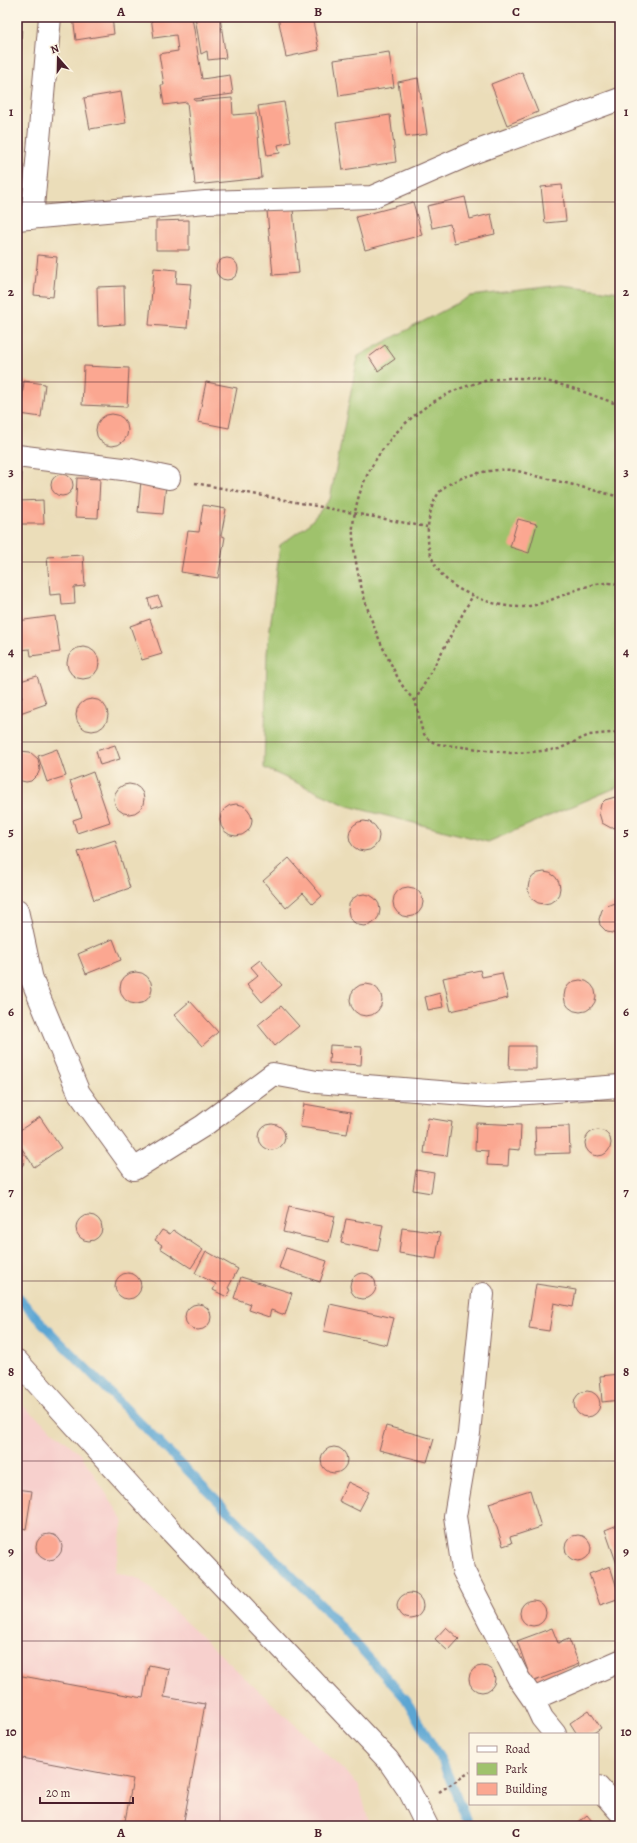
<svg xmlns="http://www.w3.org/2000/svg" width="637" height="1843" font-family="Alegreya,serif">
	<rect width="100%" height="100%" fill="#fcf5e5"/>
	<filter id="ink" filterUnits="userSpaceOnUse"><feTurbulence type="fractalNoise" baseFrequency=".025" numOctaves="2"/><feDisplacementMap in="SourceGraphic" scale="8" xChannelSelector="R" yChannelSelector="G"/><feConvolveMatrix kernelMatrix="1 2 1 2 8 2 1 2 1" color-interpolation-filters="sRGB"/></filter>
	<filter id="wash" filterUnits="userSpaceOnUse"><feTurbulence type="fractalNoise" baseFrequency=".012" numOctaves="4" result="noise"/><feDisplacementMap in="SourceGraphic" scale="16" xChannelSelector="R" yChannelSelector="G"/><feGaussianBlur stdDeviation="0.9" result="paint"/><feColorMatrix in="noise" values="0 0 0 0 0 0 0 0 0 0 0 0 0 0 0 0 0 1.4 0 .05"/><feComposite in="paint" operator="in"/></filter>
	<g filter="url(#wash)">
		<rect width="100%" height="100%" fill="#ebddb9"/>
		<path fill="#f7d0cd" d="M17,1404H21L81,1454L123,1520L115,1572L140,1579L359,1785L370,1826H17Z"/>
		<path fill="#9fc26c" stroke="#74704c" d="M561,285L620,292V786L488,842L348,806L264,768L267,653L280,545L308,525L330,499L358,356L471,296Z"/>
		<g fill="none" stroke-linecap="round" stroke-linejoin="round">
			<path stroke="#5ba6d3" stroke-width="9" d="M17,1296L57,1339L324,1608L405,1698L443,1763L469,1826"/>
		</g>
		<g id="blocks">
			<path fill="#fba791" d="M73,17H112L114,34L76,40Z
				M151,17H192L202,79L230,75L233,94L194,99L195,101L232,98L233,115L256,113L262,178L195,185L187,102L164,105L161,85H164L159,54L178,51L176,35L154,38Z
				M195,17H220L226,58L208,60L207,51L201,54Z
				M278,17H312L319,50L286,57Z
				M516,17H535L525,21Z
				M17,20H22L21,51H17Z
				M389,52L394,87L339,96L334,60Z
				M522,72L538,112L507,125L491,84Z
				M418,78L427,134L406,137L398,82Z
				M121,92L126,123L90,129L84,98Z
				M284,102L291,142L278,145L280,153L267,155L258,106Z
				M390,115L396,162L343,170L336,123Z
				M562,185L566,221L545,223L541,187Z
				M465,197L470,219L491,214L495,234L454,243L450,224L432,228L427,206Z
				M413,202L422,235L365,250L356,217Z
				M293,209L299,273L273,275L267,211Z
				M189,220V250H156V221Z
				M38,255L57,257L53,297L34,295Z
				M216 269a11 11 0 1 1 22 0a11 11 0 1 1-22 0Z
				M154,268L177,270L176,283L191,284L187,328L149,325Z
				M124,286L125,324L98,326L97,287Z
				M385,345L395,359L378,371L369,357Z
				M84,366L129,368L127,407L82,405Z
				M24,381L45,384L41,417L20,414Z
				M206,382L237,388L229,428L198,422Z
				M96 430a16 16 0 1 1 32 0a16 16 0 1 1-32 0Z
				M51 485a11 11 0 1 1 22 0a11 11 0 1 1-22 0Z
				M17,474H22L21,492H17Z
				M77,478L100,479L98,518L75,517Z
				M141,481L166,484L163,514L138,512Z
				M43,500L44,524H20L19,501Z
				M203,505L226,509L221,536L225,537L218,578L181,572L188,531L199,532Z
				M518,519L537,524L529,553L510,547Z
				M83,555L85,586L74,587L75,604L62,605L61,594L50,595L47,557Z
				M158,596L162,605L151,609L148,599Z
				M55,616L60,652L31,656L30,649L20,650L17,621Z
				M150,619L162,654L142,660L130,626Z
				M67 663a16 16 0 1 1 32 0a16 16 0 1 1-32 0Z
				M37,676L46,704L17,714V699L22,698L17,682Z
				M76 715a16 16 0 1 1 32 0a16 16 0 1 1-32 0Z
				M115,745L120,759L100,765L96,751Z
				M57,749L66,776L47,782L38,756Z
				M20,751L30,752L38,759L40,769L38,774L31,781L26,782L17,780V753Z
				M93,772L110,822L77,833L73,820L82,817L70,781Z
				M114 799a15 15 0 1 1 30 0a15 15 0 1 1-30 0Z
				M615,797L620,798V827L611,828L602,823L599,813L601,804L605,800Z
				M220 820a16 16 0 1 1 32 0a16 16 0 1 1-32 0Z
				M349 836a15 15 0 1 1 30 0a15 15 0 1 1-30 0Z
				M115,840L130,888L94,900L78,852Z
				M289,858L322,896L313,904L303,893L286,908L263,881Z
				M528 888a16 16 0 1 1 32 0a16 16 0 1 1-32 0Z
				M393 902a15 15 0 1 1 30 0a15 15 0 1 1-30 0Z
				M348 910a16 16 0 1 1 32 0a16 16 0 1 1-32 0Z
				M616,903L620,904V934H617L607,932L600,925L599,919L602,910L606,906Z
				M113,939L121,960L86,974L78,954Z
				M260,960L282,985L262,1002L247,984L258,975L251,967Z
				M480,970L482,977L502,973L508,998L451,1011L443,978Z
				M120 988a16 16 0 1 1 32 0a16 16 0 1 1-32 0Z
				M564 996a16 16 0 1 1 32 0a16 16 0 1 1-32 0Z
				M350 1000a16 16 0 1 1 32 0a16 16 0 1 1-32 0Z
				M440,993L443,1007L428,1010L425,997Z
				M190,1001L218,1032L202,1046L174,1015Z
				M281,1006L299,1026L275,1046L258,1025Z
				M330,1045L362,1047L361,1065L329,1063Z
				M510,1046H536V1069H509Z
				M304,1104L351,1112L347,1134L300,1127Z
				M40,1117L61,1148L34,1167L17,1141V1132Z
				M428,1118L452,1122L447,1156L424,1153Z
				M476,1123L521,1125L520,1150L509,1149L508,1166L487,1165L488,1151L475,1150Z
				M259 1137a13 13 0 1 1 26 0a13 13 0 1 1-26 0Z
				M569,1126L570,1153L536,1154L535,1127Z
				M585 1143a13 13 0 1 1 26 0a13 13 0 1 1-26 0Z
				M17,1145L22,1150L24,1160L23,1165L17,1171Z
				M416,1170L434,1173L431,1193L413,1190Z
				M289,1206L335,1216L329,1242L283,1232Z
				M76 1228a13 13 0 1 1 26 0a13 13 0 1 1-26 0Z
				M346,1219L383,1225L378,1251L341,1243Z
				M402,1228L440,1233L436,1259L399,1253Z
				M162,1230L170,1234L173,1230L203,1250L191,1268L160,1248L162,1245L155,1240Z
				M286,1248L327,1261L320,1282L279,1268Z
				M206,1251L238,1269L228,1288L231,1290L227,1297L213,1290L216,1284L195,1273Z
				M115 1286a13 13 0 1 1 26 0a13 13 0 1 1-26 0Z
				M350 1286a13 13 0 1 1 26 0a13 13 0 1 1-26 0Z
				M241,1277L292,1293L285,1315L271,1310L269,1317L248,1310L250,1304L234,1298Z
				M536,1284L576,1290L573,1307L554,1303L549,1331L529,1328Z
				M330,1304L394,1318L387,1345L324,1331Z
				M185 1317a13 13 0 1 1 26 0a13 13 0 1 1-26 0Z
				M620,1374V1400L602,1402L600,1376Z
				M574 1404a13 13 0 1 1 26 0a13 13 0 1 1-26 0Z
				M386,1426L434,1439L427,1462L379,1450Z
				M321 1460a13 13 0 1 1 26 0a13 13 0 1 1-26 0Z
				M348,1482L369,1492L359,1511L339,1501Z
				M17,1489L32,1491L26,1529L19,1527L18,1535Z
				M530,1490L541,1527L510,1537L512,1543L503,1546L489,1503Z
				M620,1524V1573L605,1530Z
				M36 1547a13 13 0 1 1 26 0a13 13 0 1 1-26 0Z
				M565 1548a13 13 0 1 1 26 0a13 13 0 1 1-26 0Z
				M610,1566L620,1598L600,1605L589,1574Z
				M397 1606a13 13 0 1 1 26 0a13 13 0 1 1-26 0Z
				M520 1613a13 13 0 1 1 26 0a13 13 0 1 1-26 0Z
				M446,1627L459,1639L448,1651L435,1639Z
				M552,1628L558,1643L569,1639L579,1664L532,1682L517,1641Z
				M149,1665L169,1669L164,1697L205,1704L183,1826H124L133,1779L17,1757V1675L143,1698Z
				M469 1679a13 13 0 1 1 26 0a13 13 0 1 1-26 0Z
				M589,1710L601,1728L592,1734H577L570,1723Z
				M587,1815L596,1826H574Z"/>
		</g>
	</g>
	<g filter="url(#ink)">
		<use href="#blocks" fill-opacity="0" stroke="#82625d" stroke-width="1"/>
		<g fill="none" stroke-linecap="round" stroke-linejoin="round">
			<g stroke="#82625d" stroke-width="24">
				<path id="street" d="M32,218L50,17
					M17,219L206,202L372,197L475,152L620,99
					M17,456L131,470L169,478
					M17,910L32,980L79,1093L134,1169L203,1126L273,1074L317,1082L489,1096L620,1086
					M483,1294L469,1433L455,1516L463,1570L519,1679L533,1699L542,1718L555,1734
					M17,1361L169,1529L388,1760L410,1792L427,1826
					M533,1699L620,1661
					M598,1787L620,1812"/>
			</g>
			<path stroke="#82625d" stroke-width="2.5" stroke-dasharray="3 3" stroke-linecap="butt" d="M620,405C585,393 556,379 518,378C446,376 378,431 358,499C355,511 352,524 353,537C356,580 371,626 391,664C395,672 399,681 404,688C407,693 412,697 415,702C423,720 416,737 438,744L511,753L532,752L559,749L589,735L620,732
				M195,483L427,527
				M620,497C593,490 567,483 540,477C531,475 521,471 511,470C491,468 449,477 438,494C430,507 427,524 428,538C428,560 443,582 463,591C481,600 500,607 521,607C553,606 590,575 620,585
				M415,701L473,595
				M439,1792L470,1772"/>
			<use href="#street" stroke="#fff" stroke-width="22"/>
		</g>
	</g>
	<path fill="none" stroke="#4a1f2b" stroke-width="1" stroke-opacity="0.55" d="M220,17V1826M417,17V1826M17,202H620M17,382H620M17,562H620M17,742H620M17,922H620M17,1101H620M17,1281H620M17,1461H620M17,1641H620"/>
	<rect width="637" height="1843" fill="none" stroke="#fcf5e5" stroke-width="44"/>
	<rect x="469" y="1733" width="130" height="72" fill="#fcf5e5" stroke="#b59f9b"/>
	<rect x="477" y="1746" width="20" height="6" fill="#ffffff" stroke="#b59f9b"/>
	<text x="505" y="1753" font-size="12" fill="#4a1f2b">Road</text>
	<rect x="477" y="1763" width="20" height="12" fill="#9fc26c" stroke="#b59f9b"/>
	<text x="505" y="1773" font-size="12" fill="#4a1f2b">Park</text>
	<rect x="477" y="1783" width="20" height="12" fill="#fba791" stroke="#b59f9b"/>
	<text x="505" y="1793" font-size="12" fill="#4a1f2b">Building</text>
	<g transform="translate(58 58) rotate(340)" stroke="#fcf5e5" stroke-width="3" paint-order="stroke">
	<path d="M0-3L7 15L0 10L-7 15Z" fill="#4a1f2b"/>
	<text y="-6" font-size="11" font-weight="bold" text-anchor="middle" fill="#4a1f2b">N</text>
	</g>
	<path d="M40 1797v6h93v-6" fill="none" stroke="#4a1f2b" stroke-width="2"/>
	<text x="46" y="1797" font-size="12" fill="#4a1f2b" stroke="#fcf5e5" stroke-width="3" paint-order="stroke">20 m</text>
	<rect x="22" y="22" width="593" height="1799" fill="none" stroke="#4a1f2b" stroke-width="1.5"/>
	<g font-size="13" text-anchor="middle" font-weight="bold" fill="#4a1f2b">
		<text x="121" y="16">A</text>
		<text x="318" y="16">B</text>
		<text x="516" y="16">C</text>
		<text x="11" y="116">1</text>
		<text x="626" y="116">1</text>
		<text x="11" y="296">2</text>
		<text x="626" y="296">2</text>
		<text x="11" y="476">3</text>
		<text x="626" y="476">3</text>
		<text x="11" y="656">4</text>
		<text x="626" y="656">4</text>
		<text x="11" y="836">5</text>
		<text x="626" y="836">5</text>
		<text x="11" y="1016">6</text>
		<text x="626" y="1016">6</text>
		<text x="11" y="1196">7</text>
		<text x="626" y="1196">7</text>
		<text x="11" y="1376">8</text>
		<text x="626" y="1376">8</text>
		<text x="11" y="1556">9</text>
		<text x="626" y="1556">9</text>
		<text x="11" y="1736">10</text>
		<text x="626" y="1736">10</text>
		<text x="121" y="1837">A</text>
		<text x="318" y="1837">B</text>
		<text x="516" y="1837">C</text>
	</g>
</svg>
